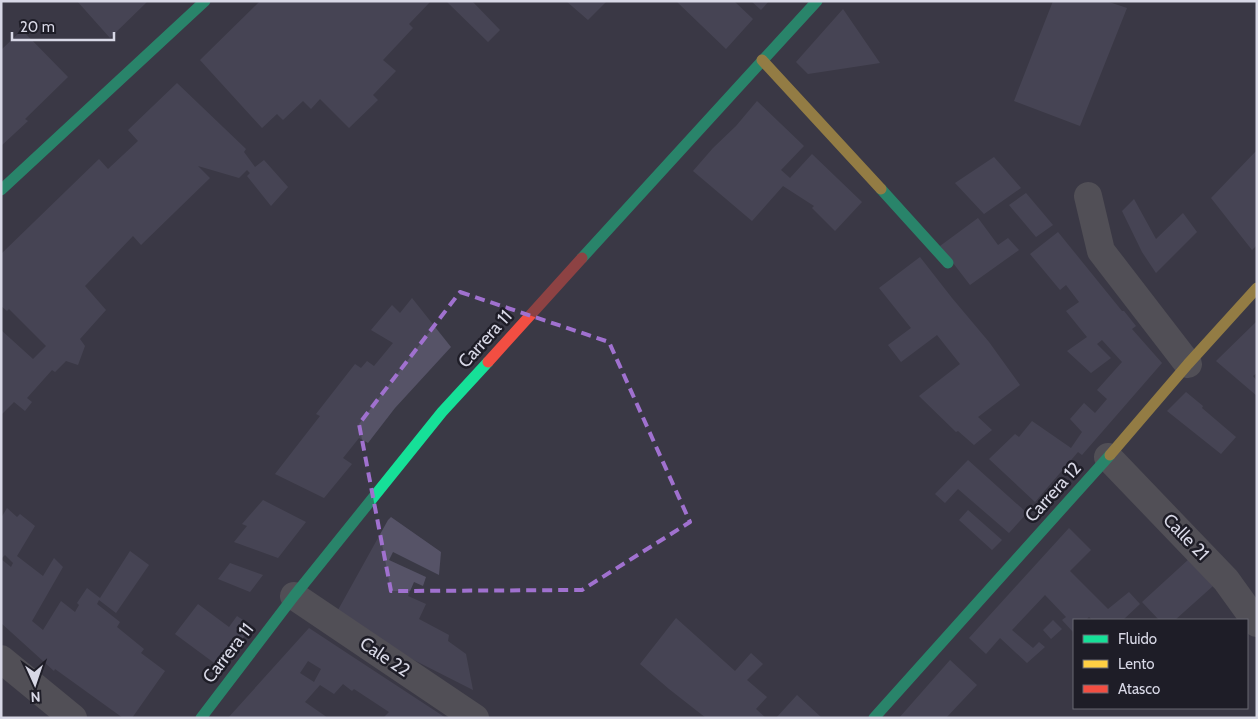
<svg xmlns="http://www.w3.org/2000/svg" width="1258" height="719" font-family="Cabin,sans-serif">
	<rect width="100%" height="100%" fill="#3a3945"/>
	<path fill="#565367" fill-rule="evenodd" d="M77,1H148L110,38Z
		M260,1H431L409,24L413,28L383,60L396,71L373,95L378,100L349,128L320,99L311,109L303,101L283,120L277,114L262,128L200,60Z
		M446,1H472L500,30L488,42Z
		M566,1H607L588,20Z
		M676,1H734L753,19L726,49Z
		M751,1H769L761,10Z
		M1053,1H1106L1127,8L1080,126L1014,101Z
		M843,9L880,63L808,74L796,62Z
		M22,30L68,77L25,119L28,121L1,146V50Z
		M177,83L246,149L244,152L255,167L264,160L288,187L271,206L247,176L250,173L247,170L239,178L198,166L210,178L141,245L133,236L85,286L106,310L80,339L85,346L78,365L66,361L55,372L52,370L27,398L32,402L25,411L14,402L1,415V330L33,359L46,346L9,309L7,311L1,306V254L99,159L108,169L138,141L128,130Z
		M757,101L804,146L781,170L790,178L812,154L862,202L835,231L812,208L814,206L783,186L752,221L693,171L713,148L736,126Z
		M1257,150V245L1252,250L1211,198Z
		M994,157L1021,188L984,214L955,183Z
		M1026,193L1053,225L1036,237L1009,205Z
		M1134,199L1156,239L1183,213L1197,232L1156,273L1142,252L1122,211Z
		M978,218L998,245L1008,238L1019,250L970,285L940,246Z
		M1058,232L1122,311H1124L1136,326L1132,329L1162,363L1082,455L1078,452L1035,502L989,459L1015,434L1019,437L1032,421L1071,448L1082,432L1070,419L1084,403L1095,413L1107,399L1097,390L1122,362L1102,340L1097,344L1111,358L1091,373L1067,351L1087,337L1066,311L1079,302L1066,285L1060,290L1030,254Z
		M920,257L952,298L989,342L1020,385L978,417L992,430L974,445L958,431L956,432L919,396L960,364L937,335L901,362L888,345L911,328L879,288Z
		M412,298L451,347L395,408L368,443L359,438L343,458L352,464L324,498L275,474L320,416L316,414L355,364L361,368L367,361L374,366L393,343L371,330L392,305L400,313Z
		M1257,321V373L1253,376L1257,381V396L1216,361Z
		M1186,392L1203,406L1202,408L1236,437L1221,454L1167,411Z
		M968,460L1027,513L1009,533L958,489L945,503L935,494Z
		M263,500L306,522L278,558L234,542L247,526L242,524Z
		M7,508L17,517L20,514L35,526L17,556L43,576L54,558L63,567L32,621L43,630L61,601L75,612L79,605L77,603L87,588L100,598L130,551L149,565L116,613L99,600L97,604L120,622L117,627L144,649L141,653L165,671L132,718H123L55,669L54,671L1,623V559L11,567L13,563L5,555L1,559V518Z
		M968,510L1002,540L992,550L959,520Z
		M391,517L441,552L439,575L393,552L389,560L426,577L423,586L414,582L408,596L426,604L419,619L449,635L448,641L466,654L473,690L333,619L388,520Z
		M1069,528L1091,550L1070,571L1108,609L1129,592L1140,604L1123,620H1092L1089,617L1086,620H1074V631L1073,632L1062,620L1066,617L1045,595L1012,630L1033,648L1039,642L1045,647L1027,663L1000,638L986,654L969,638Z
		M1189,559L1213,586L1175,620H1159L1142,602Z
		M230,563L263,575L250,592L218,579Z
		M198,604L229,627L237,616L252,626L221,668L175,634Z
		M676,618L735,671L751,653L763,664L747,680L767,697L756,709L766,718H706L669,689L640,664Z
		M1053,620L1062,629L1051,639L1043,630Z
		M309,628L350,655L446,718H383L389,712L354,689L352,691L343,684L334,694L320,685L305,702L328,718H228ZM308,661L321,669L314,682L300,673Z
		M950,660L977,685L946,718H899Z
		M797,695L822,718H776Z"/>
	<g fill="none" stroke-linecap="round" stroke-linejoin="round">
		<path stroke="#6d6a6a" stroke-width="28" d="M1088,196L1101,251L1188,364
			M1108,457L1226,580L1257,623
			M294,596L475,718
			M1,659L73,718"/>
		<path stroke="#16e098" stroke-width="11" d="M881,189L948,263
			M1,190L205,1
			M582,258L817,1
			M201,718L294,596L442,412L488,362
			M874,718L1110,455"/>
		<path stroke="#ffcf43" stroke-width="11" d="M762,60L881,189
			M1110,455L1188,364L1257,288"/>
		<path stroke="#f24e42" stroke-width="11" d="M488,362L582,258"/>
	</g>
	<path d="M0 0H1258V719H0ZM460,292L609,342L690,522L582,590L391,591L359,424Z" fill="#3a3945" fill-opacity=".55" fill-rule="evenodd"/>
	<path fill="none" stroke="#a071cf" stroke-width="4" stroke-dasharray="10 6" stroke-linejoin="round" d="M460,292L609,342L690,522L582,590L391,591L359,424Z"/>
	<g text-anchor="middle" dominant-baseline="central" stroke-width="5" stroke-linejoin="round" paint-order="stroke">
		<g font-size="18" fill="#d8d8e6" stroke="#1e1d27">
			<text transform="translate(485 339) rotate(-48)">Carrera 11</text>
			<text transform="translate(1053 492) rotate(-48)">Carrera 12</text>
			<text transform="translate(1186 537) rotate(46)">Calle 21</text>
			<text transform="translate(228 653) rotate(-52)">Carrera 11</text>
			<text transform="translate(385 657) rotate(34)">Cale 22</text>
		</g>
	</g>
	<rect width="1258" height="719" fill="none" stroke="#d8d8e6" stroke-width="5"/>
	<rect x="1073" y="619" width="175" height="90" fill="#1e1d27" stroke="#686873"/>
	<rect x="1083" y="635" width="25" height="8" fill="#16e098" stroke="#686873"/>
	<text x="1118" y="644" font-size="15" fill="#d8d8e6">Fluido</text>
	<rect x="1083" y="660" width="25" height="8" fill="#ffcf43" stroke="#686873"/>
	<text x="1118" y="669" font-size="15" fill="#d8d8e6">Lento</text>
	<rect x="1083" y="685" width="25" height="8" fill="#f24e42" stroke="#686873"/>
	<text x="1118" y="694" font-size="15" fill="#d8d8e6">Atasco</text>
	<g transform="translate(35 684) rotate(177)" stroke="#1e1d27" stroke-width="4" paint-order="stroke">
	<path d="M0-4L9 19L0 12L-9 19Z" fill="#d8d8e6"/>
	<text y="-8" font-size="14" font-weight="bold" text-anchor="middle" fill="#d8d8e6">N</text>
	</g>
	<path d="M12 32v8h102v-8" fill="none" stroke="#d8d8e6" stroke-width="2.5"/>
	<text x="20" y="32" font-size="15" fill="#d8d8e6" stroke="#1e1d27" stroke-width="4" paint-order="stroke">20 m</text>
</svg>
